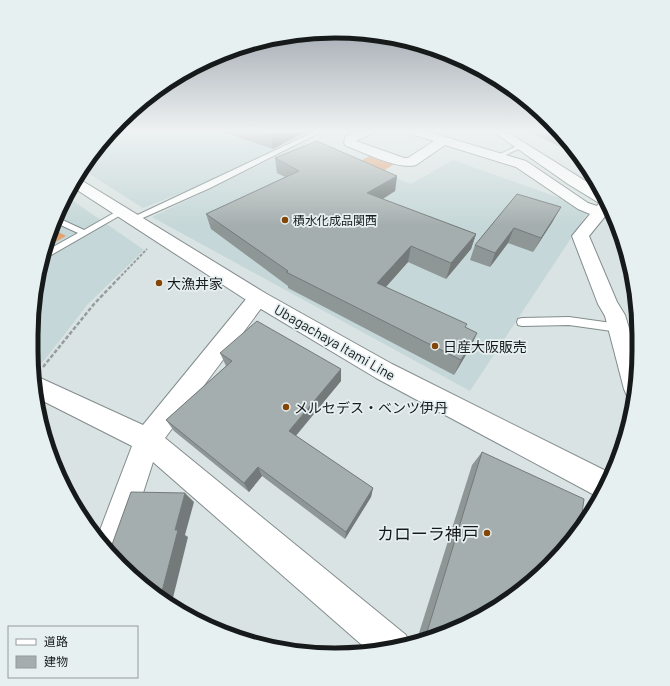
<svg xmlns="http://www.w3.org/2000/svg" width="670" height="686" font-family="Barlow,'Noto Sans JP',sans-serif">
	<rect width="100%" height="100%" fill="#dae3e3"/>
	<path fill="#c5d7d8" d="M112,130H315L191,189L143,208L82,169Z
		M305,143L411,184L453,160L566,200L589,211L470,391L152,217Z
		M66,196L144,250L88,304L36,371L34,295L47,237Z"/>
	<path fill="#e3a271" d="M373,154L396,163L380,173L357,163Z
		M51,228L66,236L45,248Z"/>
	<g fill="none" stroke-linecap="round" stroke-linejoin="round">
		<g stroke="#838c8c" stroke-width="2">
			<path id="lane" d="M318,130H325L210,188L136,221H133L129,219Z
				M523,143L526,145L525,146L501,157L496,156Z
				M119,210H122L126,212L46,258L42,259L44,252L78,233L54,222L56,217L84,230Z
				M569,317L619,324L623,325L624,328L623,331L619,332L569,325L522,326L518,325L517,322L518,319L522,318Z"/>
		</g>
		<g stroke="#838c8c" stroke-width="2">
			<path id="street" d="M359,130H374L372,133L356,141L404,158H408L434,141L407,133L405,130H422L526,161L588,203L597,206L599,203L568,184L491,130H504L603,192L611,209L589,236L617,302L625,315L637,354L636,390L634,399L627,396L624,389L605,316L598,304L572,236L590,214L578,209L516,167L445,145L416,165C397,170 364,152 346,146L344,143L346,136Z
				M258,291L265,293L268,298L265,303L165,438L406,635L410,645L370,652L153,462L124,552L118,564L97,538L132,446L39,399L37,400L36,377H38L143,425L251,293Z"/>
		</g>
		<g stroke="#838c8c" stroke-width="2">
			<path id="secondary" d="M76,177L265,293L392,364L612,474L600,498L376,378L251,303L71,186Z"/>
		</g>
		<path stroke="#969d9d" stroke-width="2" stroke-dasharray="3 1.5" stroke-linecap="butt" d="M118,279L147,249"/>
		<path stroke="#969d9d" stroke-width="2.5" stroke-dasharray="4 2" stroke-linecap="butt" d="M43,367L94,304L119,278"/>
		<use href="#lane" fill="#fff" fill-rule="evenodd"/>
		<use href="#street" fill="#fff" fill-rule="evenodd"/>
		<use href="#secondary" fill="#fff" fill-rule="evenodd"/>
	</g>
	<path fill="#8e9696" d="M217,130H309L273,149Z
		M527,130H557L576,150L578,153L574,154Z
		M275,158L397,176L395,191L383,199L476,234L471,249L446,279L408,262L386,287L477,333L470,348L454,375L288,288V286L211,229L206,214L285,177L277,173Z
		M517,194L553,221L533,252L508,243L490,267L470,260L475,245Z
		M220,353L341,369V381L296,436L373,488L371,497L345,539L262,476L249,492L174,431L166,420L226,366Z
		M482,452L469,624L429,639L419,633L472,465Z"/>
	<path fill="#747a7a" d="M284,130H309L273,149L271,136Z
		M576,150L578,153L574,154Z
		M397,176L395,191L366,209L367,193Z
		M561,207L553,221L533,252L541,238Z
		M514,228L508,243L490,267L495,253Z
		M476,234L471,249L446,279L451,263Z
		M411,246L408,262L375,299L377,283Z
		M477,333L470,348L454,375L461,360Z
		M341,369V381L291,441L289,431Z
		M258,467L262,476L249,492L244,483Z
		M373,488L371,497L345,539L346,532Z
		M185,493L194,502L185,535L188,537L171,606L166,604L160,599L175,530Z"/>
	<path fill="#a5aeae" stroke="#747a7a" d="M251,130H284L271,136Z
		M317,141L397,176L367,193L476,234L451,263L411,246L377,283L467,324L465,327L477,333L461,360L286,272L288,271L206,214L299,171L275,158Z
		M517,194L561,207L541,238L514,228L495,253L475,245Z
		M257,321L341,369L289,431L373,488L346,532L258,467L244,483L166,420L232,361L220,353Z
		M482,452L584,499L580,528L564,551L520,592L469,624L435,637L427,632Z
		M131,492L185,493L175,530H178L160,599L120,566L109,553Z"/>
	<linearGradient id="sky" x2="0" y2="1"><stop stop-color="#939aa4"/><stop offset="0.58" stop-color="#eef2f2"/><stop offset="1" stop-color="#eef2f2" stop-opacity="0"/></linearGradient>
	<rect width="670" height="226" fill="url(#sky)"/>
	<g fill="#844607" stroke="#e7f0f1" stroke-width="1.5">
		<circle cx="285" cy="220" r="4"/>
		<circle cx="159" cy="283" r="4"/>
		<circle cx="435" cy="346" r="4"/>
		<circle cx="286" cy="407" r="4"/>
		<circle cx="487" cy="533" r="4"/>
	</g>
	<g text-anchor="middle" dominant-baseline="central" stroke-width="3.5" stroke-linejoin="round" paint-order="stroke">
		<g font-size="12" fill="#171a1a" stroke="#e7f0f1" text-anchor="start">
			<text x="293" y="220">積水化成品関西</text>
		</g>
		<g font-size="14" fill="#171a1a" stroke="#e7f0f1" text-anchor="start">
			<text x="167" y="283">大漁丼家</text>
			<text x="443" y="346">日産大阪販売</text>
			<text x="294" y="407">メルセデス・ベンツ伊丹</text>
		</g>
		<g font-size="14" fill="#171a1a" stroke="#e7f0f1">
			<text transform="translate(335 342) rotate(30)">Ubagachaya Itami Line</text>
		</g>
		<g font-size="17" fill="#171a1a" stroke="#e7f0f1" text-anchor="end">
			<text x="479" y="533">カローラ神戸</text>
		</g>
	</g>
	<path d="M0 0H670V686H0ZM335 38H335A297 297 0 0 1 632 335V351A297 297 0 0 1 335 648H335A297 297 0 0 1 38 351V335A297 297 0 0 1 335 38Z" fill="#e7f0f1" fill-rule="evenodd"/>
	<path fill="none" stroke="#171a1a" stroke-width="5" d="M335 38H335A297 297 0 0 1 632 335V351A297 297 0 0 1 335 648H335A297 297 0 0 1 38 351V335A297 297 0 0 1 335 38Z"/>
	<rect x="8" y="626" width="130" height="52" fill="#e7f0f1" stroke="#949a9b"/>
	<rect x="16" y="639" width="20" height="6" fill="#ffffff" stroke="#949a9b"/>
	<text x="44" y="646" font-size="12" fill="#171a1a">道路</text>
	<rect x="16" y="656" width="20" height="12" fill="#a5aeae" stroke="#949a9b"/>
	<text x="44" y="666" font-size="12" fill="#171a1a">建物</text>
</svg>
